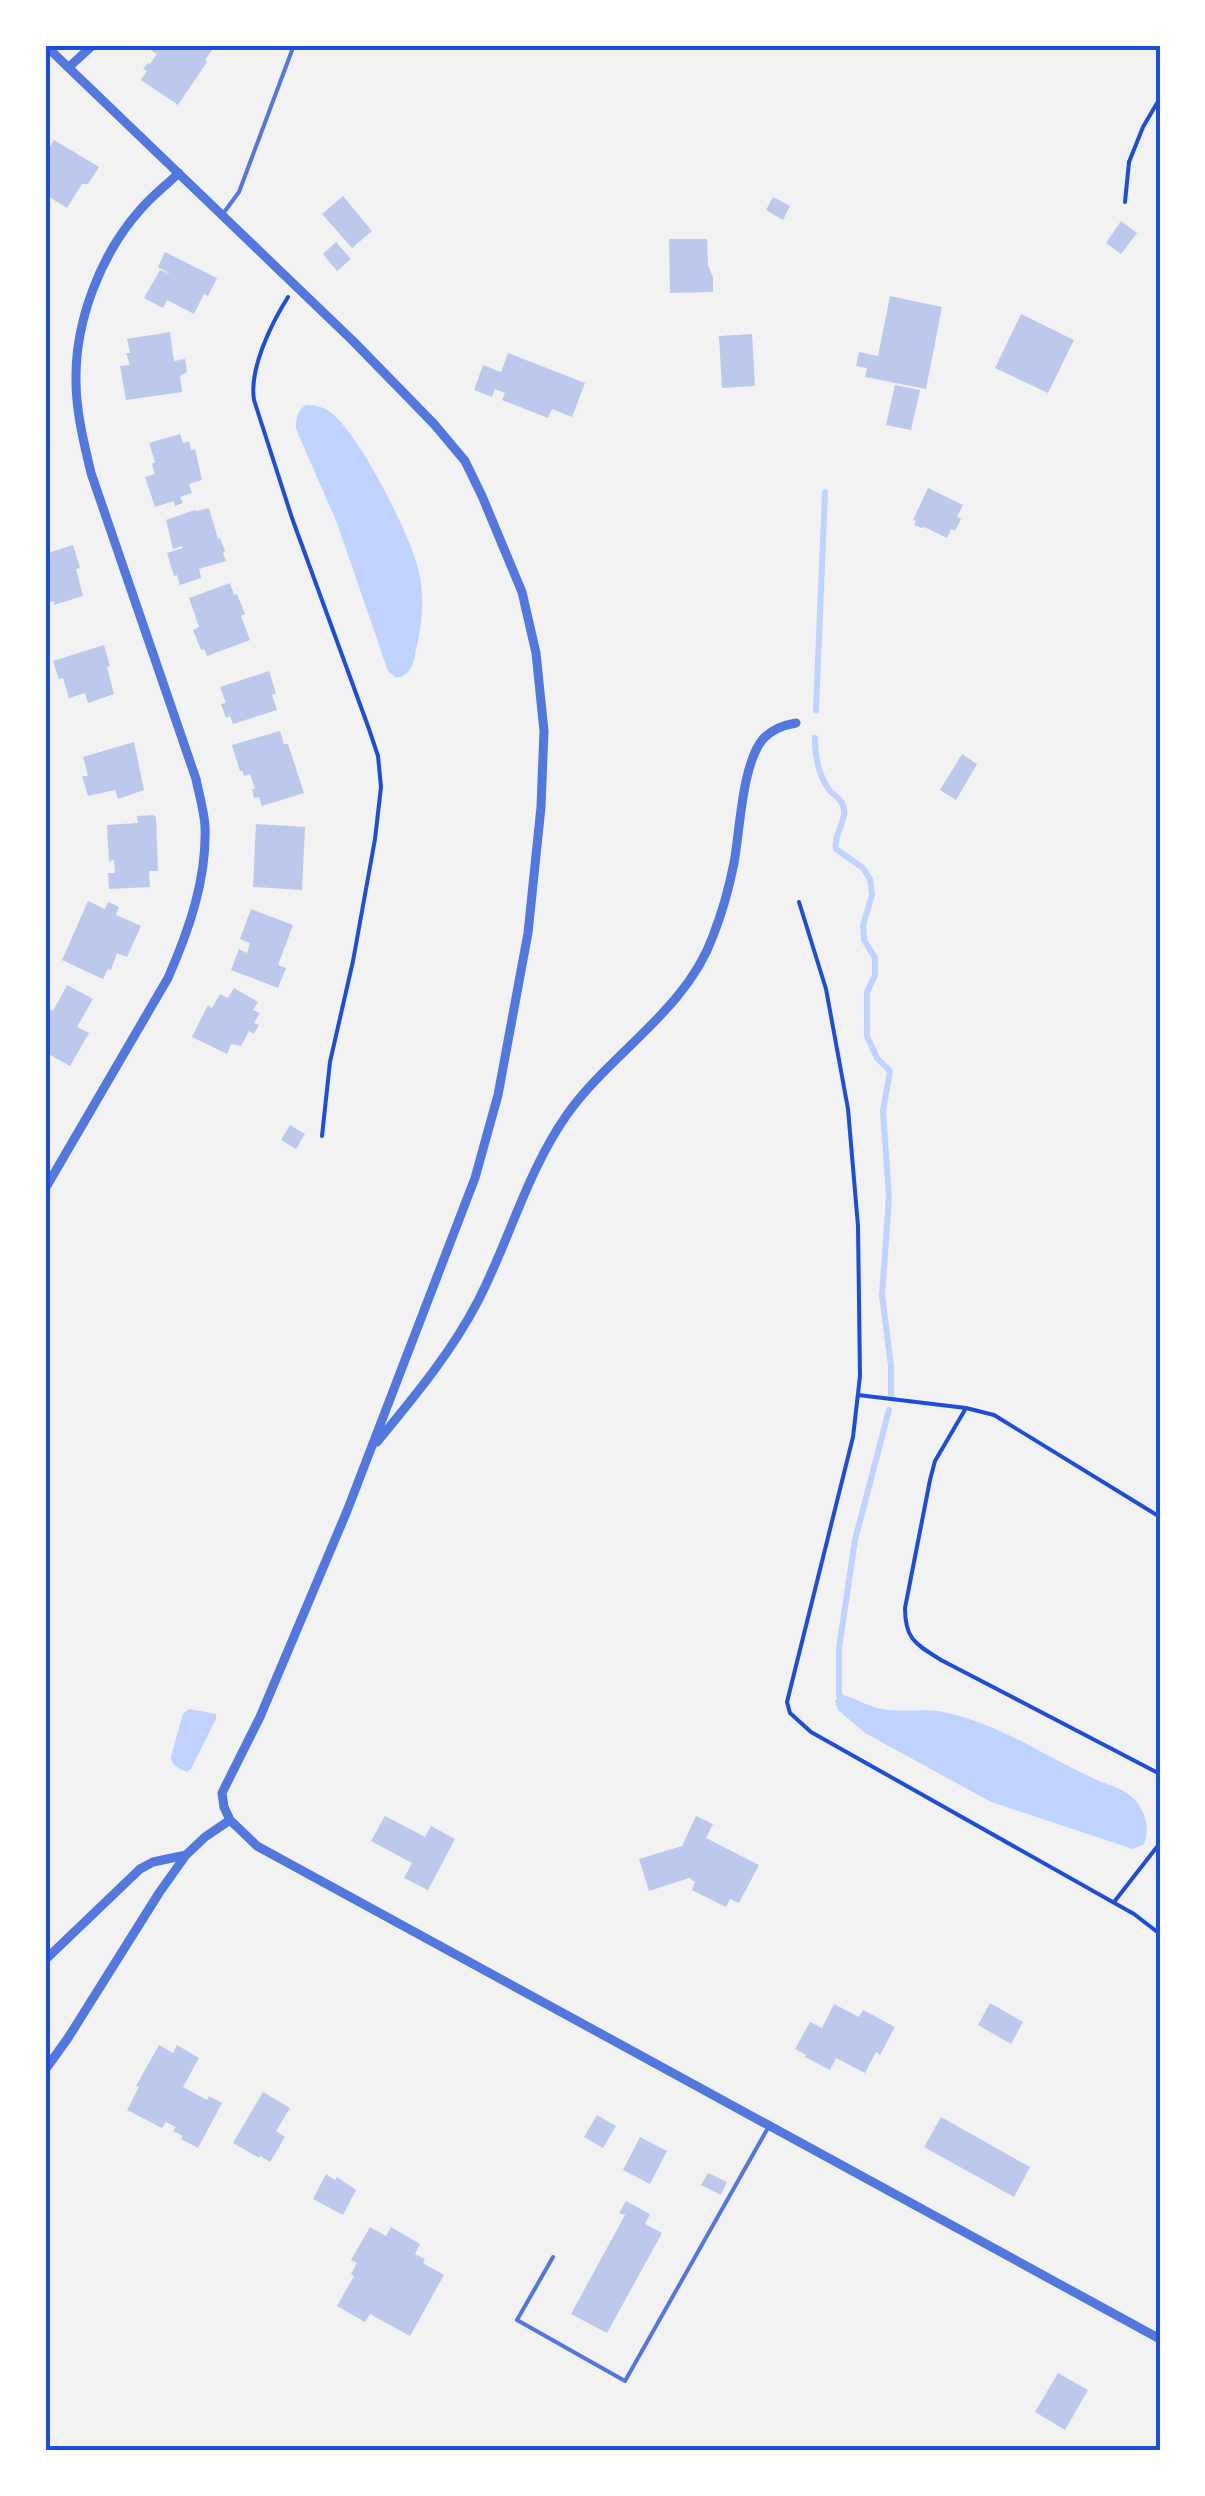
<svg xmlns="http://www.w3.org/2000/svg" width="1205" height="2496" font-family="Raleway,sans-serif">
	<rect width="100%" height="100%" fill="#f2f2f2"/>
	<path fill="#bfd3fe" d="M306,405C318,405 326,408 334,415C362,440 411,536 419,572C425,598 422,625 416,650C413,664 412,675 396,678L388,671L337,523L296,429C296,417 297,411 306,405Z
		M839,1695C854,1696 867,1707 882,1709C902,1713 923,1708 943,1712C998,1723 1046,1757 1097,1780C1111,1786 1126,1789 1136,1801C1146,1814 1150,1829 1144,1844L1133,1849L991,1802L865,1733L838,1710L835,1701Z
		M189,1709L216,1714V1719L191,1769L187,1772C178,1768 171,1766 171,1756L183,1714Z"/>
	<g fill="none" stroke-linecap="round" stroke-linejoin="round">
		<path stroke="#bfd3fe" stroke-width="6" d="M816,710L825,492
			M815,738C815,757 818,775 830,791C834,795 839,798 842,803C850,818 833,833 836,849L863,868L870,879L872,895L863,925L864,940L875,958V975L867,992V1036L877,1058L890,1071L883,1111L889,1198L882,1295L891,1366V1395
			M844,1700L839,1695V1648L855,1540L889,1410"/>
	</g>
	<path fill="#bdc9ec" d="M156,45H205L212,50L205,60L207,62L178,105L141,80L147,71L143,69L148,63L150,64L157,54L152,51Z
		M54,140L99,167L88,184H82L67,208L46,195L51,186L45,182V155Z
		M343,196L372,231L352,248L322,214Z
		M773,197L790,206L783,220L766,210Z
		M1121,221L1137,233L1121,254L1106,243Z
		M669,239H707L708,265L713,277V292L670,293Z
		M336,242L351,259L337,271L323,254Z
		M165,252L217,278L208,296L204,294L194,314L167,300L163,308L144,298L160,270L171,274L158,267Z
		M890,296L942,307L926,389L865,377L867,368L856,366L859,352L878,356Z
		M1021,314L1074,340L1048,393L995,368Z
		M170,332L174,361L185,359L187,372L180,376L182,392L126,400L120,366L130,365L126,353H130L127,339Z
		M752,334L755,386L722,388L719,336Z
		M508,353L585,383L572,417L552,409L548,418L502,400L505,393L495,389L492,397L474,390L483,365L501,372Z
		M895,385L920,390L911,430L886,425Z
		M180,434L183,443L189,441L191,450L195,449L202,480L189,484L192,493L180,497L183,503L175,506L174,501L155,507L145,477L155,474L152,464L155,462L149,443Z
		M928,488L963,505L957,517L961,519L955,531L951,529L947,538L924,527L922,528L914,525L916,521L913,520Z
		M209,508L218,539L220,538L225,551L223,553L226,561L199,569L201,578L180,585L177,575L174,576L167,553L183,548L182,546L173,549L166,520L195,510L196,511Z
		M73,545L80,568L76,569L83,596L54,605V601L45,604V554Z
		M230,583L234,595L237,594L245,614L241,616L250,640L207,656L204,649L201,650L193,630L199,627L189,598Z
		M104,645L110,666L107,667L114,694L88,703L85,693L69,698L63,678L59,679L53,661Z
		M269,671L276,693L272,695L277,710L233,724L230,716L226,718L221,704L226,703L220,687Z
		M280,731L284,744H288L304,793L262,806L259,797L254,798L252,789H255L250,774L244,776L242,770L240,771L232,745Z
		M134,742L144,790L118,799L115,790L88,796L82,776H88L83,757Z
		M962,754L977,764L956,800L940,790Z
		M153,815L156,817L158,871H149L150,887L109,889L108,873H115L114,859L109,862L107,825L138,823L137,816Z
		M256,824L305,827L302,890L253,887Z
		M88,901L105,909L108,902L119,907L116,915L141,926L127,957L117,953L111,970L108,969L103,979L62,960Z
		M251,909L293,925L278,965L286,968L278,988L231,970L239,949L247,953L250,943L240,939Z
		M67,985L93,999L77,1027L89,1033L70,1066L45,1052V1015L49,1009L53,1011Z
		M234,988L258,1002L253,1010L260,1013L254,1023L259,1025L254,1034L249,1031L241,1046L231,1044L227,1054L192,1037L208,1005L212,1008L220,994L228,998Z
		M290,1125L305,1134L296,1149L281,1140Z
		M385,1816L425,1837L431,1826L455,1839L428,1890L404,1878L412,1863L371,1841Z
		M696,1816L713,1824L706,1838L759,1865L739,1903L730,1899L726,1907L692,1890L695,1882L689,1878L649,1891L639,1859L682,1846Z
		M990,2003L1023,2022L1011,2044L978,2025Z
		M834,2004L859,2017L863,2010L895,2027L880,2055L876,2052L865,2073L836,2058L830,2070L805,2057L806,2055L795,2049L810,2022L822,2028Z
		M159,2045L173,2053L177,2045L199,2058L183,2087L207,2100L209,2096L222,2103L198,2148L181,2139L183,2136L173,2131L176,2127L166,2122L162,2128L127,2110L139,2087L136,2086Z
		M263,2092L290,2108L276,2131L285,2137L270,2162L260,2156L259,2158L233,2143Z
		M597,2115L616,2126L603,2148L584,2137Z
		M941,2117L1030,2167L1014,2197L924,2147Z
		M640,2137L667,2151L650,2184L623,2170Z
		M708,2173L727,2182L721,2195L701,2185Z
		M326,2174L335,2180L337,2177L356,2190L343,2215L313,2199Z
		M626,2201L650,2214L645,2224L662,2233L607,2333L571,2314L625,2215L619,2213Z
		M370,2227L386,2236L391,2227L420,2244L415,2254L425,2259L423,2263L444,2275L410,2336L370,2314L365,2322L337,2306L354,2276L351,2274L357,2263L351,2260Z
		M1058,2373L1088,2390L1065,2430L1035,2412Z"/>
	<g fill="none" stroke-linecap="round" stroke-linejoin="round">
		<path stroke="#1d4ed8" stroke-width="4" d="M1125,202L1129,162L1143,127L1160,98
			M288,297C271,324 249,369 254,400L292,518L369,729L378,756L381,787L375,839L353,961L330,1062L322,1136
			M799,902L826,989L848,1109L858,1226L860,1376L853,1437L787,1702L790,1713L811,1732L1134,1914L1160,1934
			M858,1395L966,1408L994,1415L1160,1517
			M966,1408L935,1461L930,1480L905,1608C905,1640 916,1644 941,1660L1160,1774
			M1114,1902L1160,1843"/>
		<path stroke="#5277de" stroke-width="4" d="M222,215L239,192L294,45
			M553,2257L517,2320L625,2381L769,2126"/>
		<path stroke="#5277de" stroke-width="9" d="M45,45L353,341L434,424L465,461L482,496L522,592L536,653L544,731L541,807L528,933L498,1095L475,1178L347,1511L260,1717L222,1793L224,1807L230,1820L257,1846L1160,2339
			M69,67L93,45
			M45,1189L168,978C189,930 207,879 205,826C204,811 199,794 196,779L91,473C84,443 76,412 76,381C75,322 100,255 140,210C151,197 166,185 179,173
			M377,1442C414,1397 451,1353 478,1301C509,1241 527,1172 566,1116C610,1053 686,1011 713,936C722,913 729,888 734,863C740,830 742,764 763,739C772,729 784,725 796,723
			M45,1960L140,1869L153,1862L186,1855
			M45,2070L68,2038L159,1893L186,1855L205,1837L230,1820"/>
	</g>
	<rect width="1205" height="2496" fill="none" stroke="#ffffff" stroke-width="95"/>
	<rect x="48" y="48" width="1110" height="2400" fill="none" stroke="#1d4ed8" stroke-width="4"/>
</svg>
